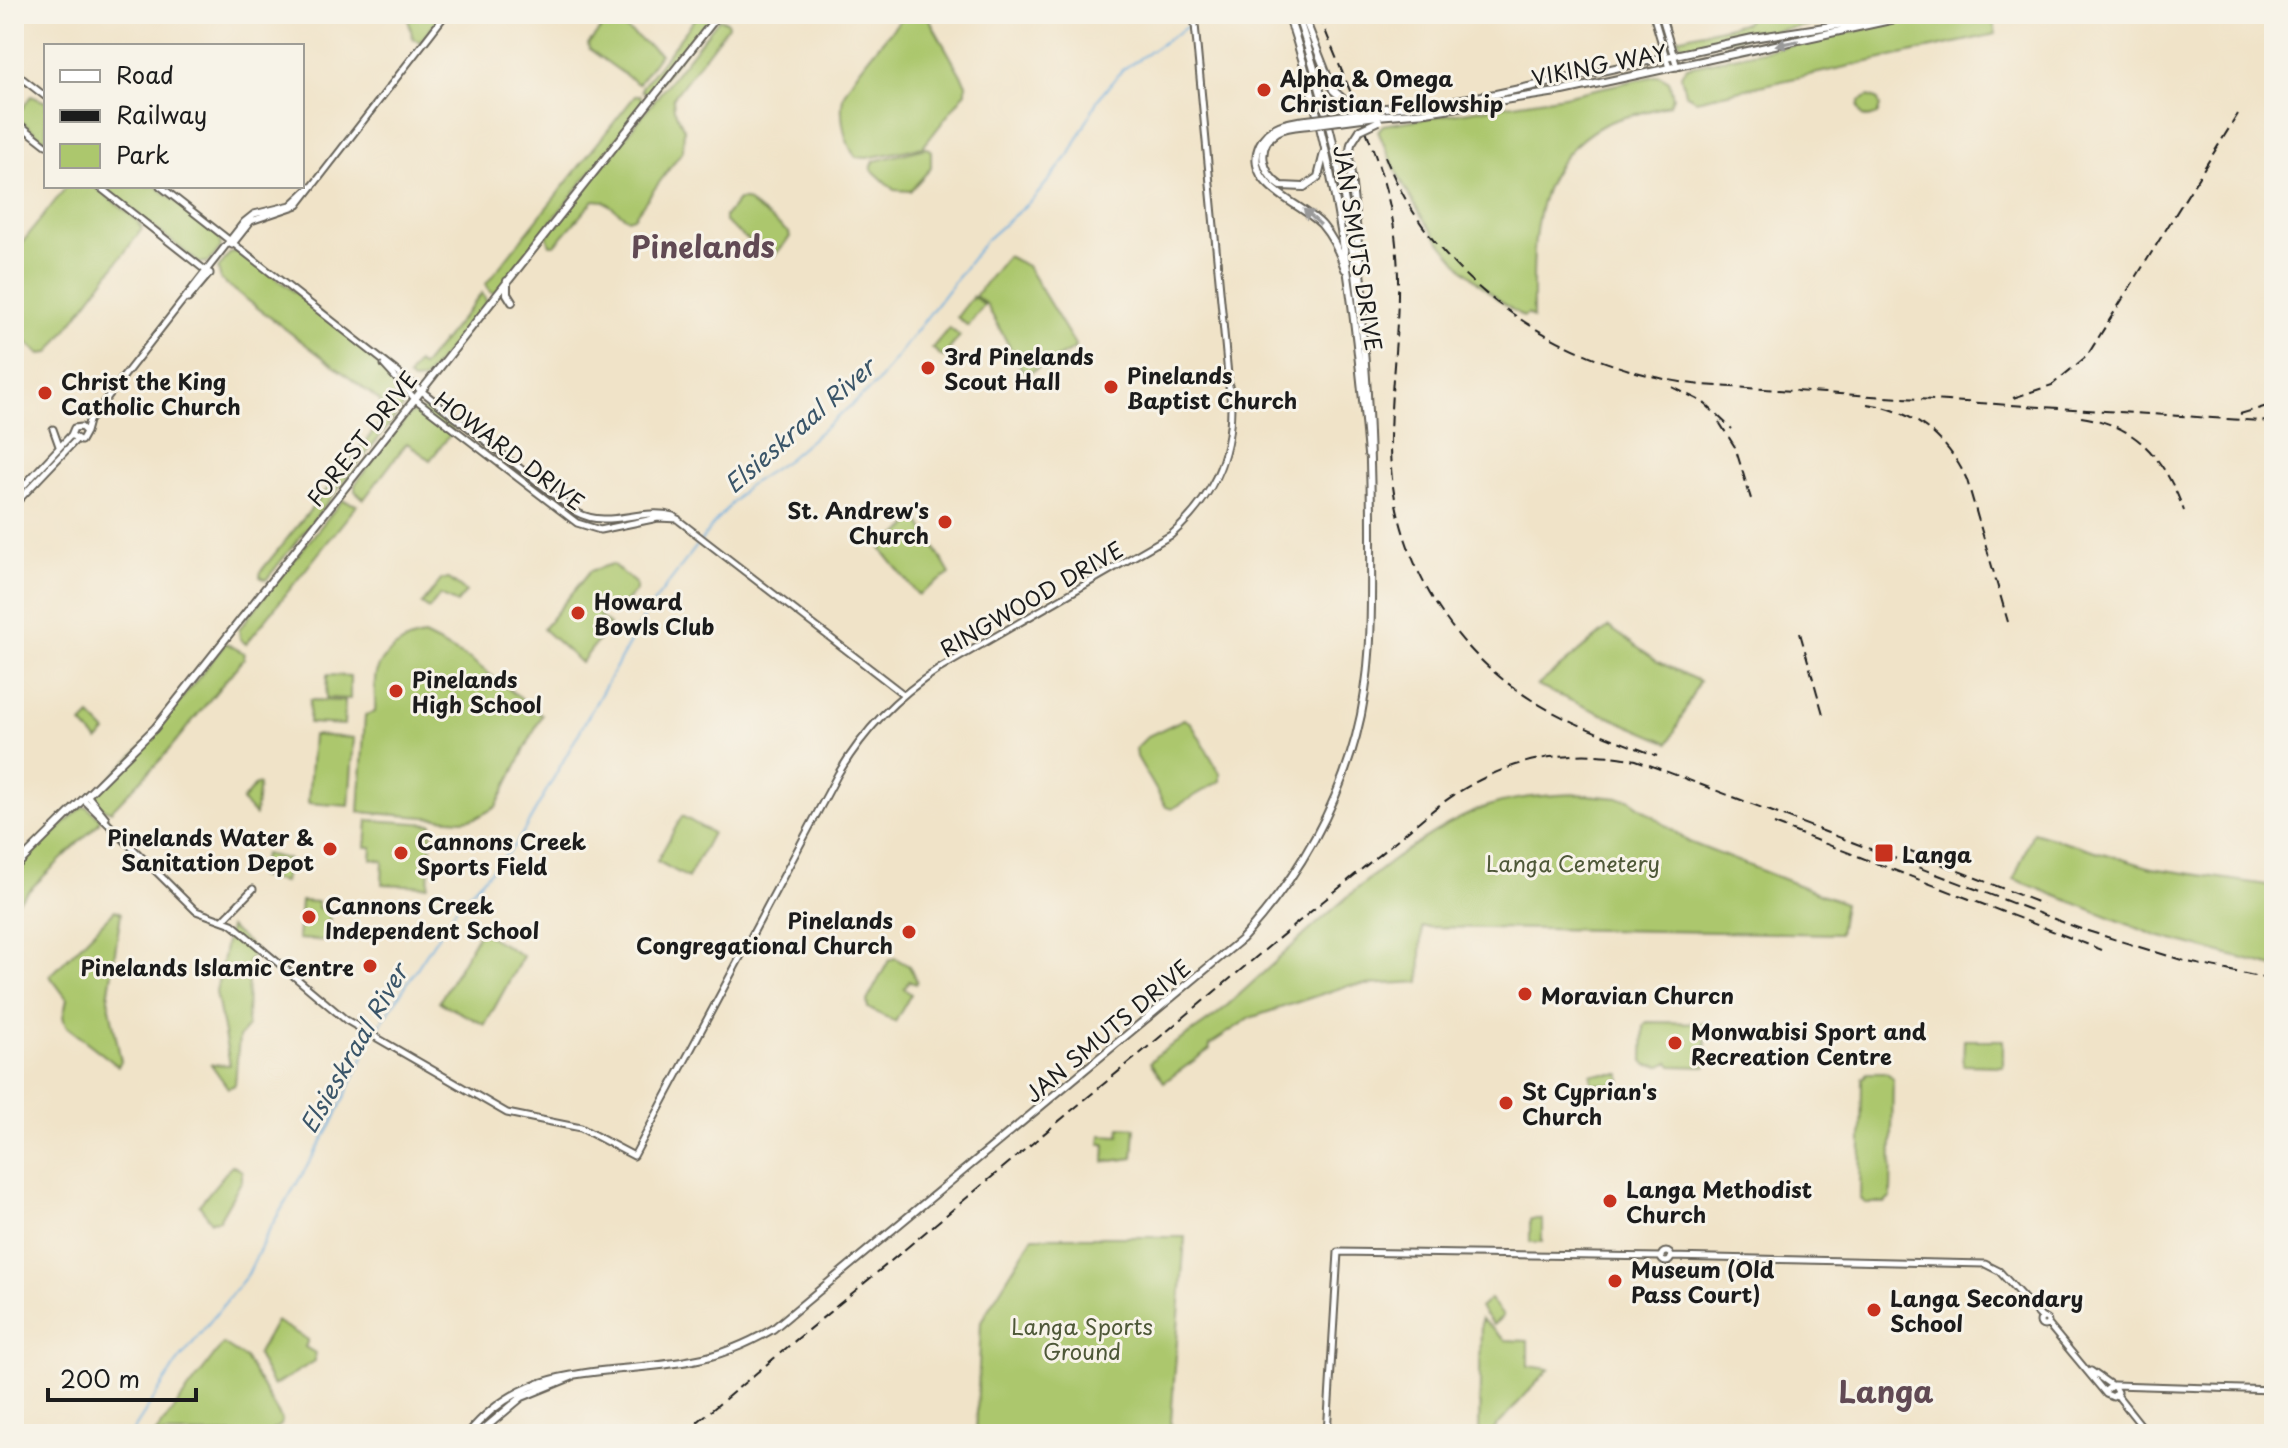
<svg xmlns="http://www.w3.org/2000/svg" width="2288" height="1448" font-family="'Playpen Sans',sans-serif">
	<rect width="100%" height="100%" fill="#f7f3e8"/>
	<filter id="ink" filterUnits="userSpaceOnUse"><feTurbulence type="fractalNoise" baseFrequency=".0125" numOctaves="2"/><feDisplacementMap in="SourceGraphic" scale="16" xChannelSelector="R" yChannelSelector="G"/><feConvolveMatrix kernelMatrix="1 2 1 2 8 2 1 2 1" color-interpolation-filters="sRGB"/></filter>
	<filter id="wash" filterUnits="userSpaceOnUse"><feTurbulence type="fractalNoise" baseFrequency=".006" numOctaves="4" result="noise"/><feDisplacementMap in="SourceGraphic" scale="32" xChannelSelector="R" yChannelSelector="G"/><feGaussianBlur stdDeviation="1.8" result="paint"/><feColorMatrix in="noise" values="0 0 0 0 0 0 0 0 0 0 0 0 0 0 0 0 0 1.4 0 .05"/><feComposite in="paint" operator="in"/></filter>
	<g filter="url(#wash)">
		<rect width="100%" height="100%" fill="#f0e3c8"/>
		<path fill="#acc76d" stroke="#647244" stroke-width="2" d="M407,14H443L420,42L413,39Z
			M699,14H714L651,94L642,91V87Z
			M905,14L928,17L966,84V92L923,147L867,158L856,157C844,144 837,106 846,90C861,63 886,38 905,14Z
			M1754,14H1889L1778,30L1685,49L1677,38L1744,23Z
			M1936,14H1992L1996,34L1696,100L1685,94L1681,75L1687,67Z
			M719,19L727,21L728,26L673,98L674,109L684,129L683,150L634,217L628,219L604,201L594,200L555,245H550L547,236Z
			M608,20H614L660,54L638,84L589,49L588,44Z
			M1659,75L1669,81L1673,97L1670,104C1649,113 1626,114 1605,124C1528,164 1533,244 1533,318L1528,314L1523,317C1449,268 1412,212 1378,131L1383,125L1564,96Z
			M640,95L644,104L495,293L490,292L486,284L635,96Z
			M31,96L46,102V141L16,117Z
			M1869,96L1878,100L1880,106L1877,115L1868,118L1862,116L1858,107L1860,101Z
			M926,148L931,150V168L910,191L894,190L871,169L874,161Z
			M67,186H94L138,221L142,229L49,353L40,354L14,331V253Z
			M102,186H156L219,236L221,247L209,262L199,263Z
			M738,200H746L789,233L790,237L775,255L768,256L725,222V216Z
			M236,251C264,263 401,375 408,401L266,580L260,577L261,571L382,421L380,401L221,280L218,269L229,254Z
			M1007,256L1027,266L1075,345L1074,349L1025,375L986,304L975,296Z
			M482,293L487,302L424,380L413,381L408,377L417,363L422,367Z
			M973,296L984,305L968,326L957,317Z
			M949,328L960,336L943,357L932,348Z
			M418,410H426L454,430L430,460L407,443L364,499L355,491V484L409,415Z
			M342,500L357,505L246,644L240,639L239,629Z
			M914,521L920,522L950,574L918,595L881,549Z
			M612,564L636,584V591L618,610L609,603L599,616L610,625L581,663L543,629L590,571Z
			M442,579H449L466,592L457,603L440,595L429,609L422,604Z
			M1609,627L1658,662L1699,681L1669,743L1537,686Z
			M424,636L470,659L542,715L496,807L476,818L463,820L359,812L365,715L375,712C376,701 373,685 376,673C382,653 405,638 424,636Z
			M226,643L244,653V658L163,757L111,811L105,810L96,801V793L148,741Z
			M327,675L350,676V699L326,698Z
			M310,700L345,701L344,725L309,723Z
			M90,716L106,732L98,741L82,724Z
			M1184,719L1191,723L1220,773V781L1172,809L1166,807L1137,757L1136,748L1148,736Z
			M313,735L354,738L349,806L308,803Z
			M256,784L259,785L255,815L242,801Z
			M1576,794L1629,799L1689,842L1844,903L1839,934L1422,927L1420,982L1346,986L1250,1018L1209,1045L1210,1049L1164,1082L1150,1062L1157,1055C1178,1040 1202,1028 1222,1010C1296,946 1394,840 1486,807C1515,796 1546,796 1576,794Z
			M82,807H87L100,818L99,823L14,905V872Z
			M682,816L712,833L688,878L657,861Z
			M368,820L432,824L428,886L382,884L383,861L371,859L372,847H366Z
			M2033,832L2152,868L2274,886V967L2157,936L2014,879Z
			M264,854L288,859L284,882L259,877Z
			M301,901L318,902V908L330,909L328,941L298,939Z
			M115,910L121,913L108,998L121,1061L118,1066L66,1026L63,1017L67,999L50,976Z
			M229,927L256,950L248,962L247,1028L239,1037L235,1085L228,1088L211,1064L230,1065L216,992Z
			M480,931L523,956L485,1025L439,1002Z
			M895,958L909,966L917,981L916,984L909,981L904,989L911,994L895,1022L868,1008L867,1001L889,960Z
			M1647,1022L1706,1023V1067L1672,1066L1669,1062L1662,1066L1647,1065L1643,1062L1644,1025Z
			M1964,1040H2003V1066L1963,1065Z
			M1867,1073H1887L1893,1078L1891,1197L1885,1203H1865L1860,1198L1862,1079Z
			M1591,1074H1621V1084H1591Z
			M1120,1127L1135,1128L1133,1158L1104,1162L1105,1144H1100L1101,1135L1119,1136Z
			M232,1165L242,1171V1180L219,1220L211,1221L199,1205Z
			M1530,1219H1542V1242H1530Z
			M1033,1237H1185L1170,1434H976L981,1321Z
			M1490,1299L1503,1316L1493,1325L1480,1308Z
			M1481,1319L1505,1340L1528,1341V1366L1549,1369L1490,1434H1479Z
			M276,1321L308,1340L305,1347L315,1353V1361L273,1386L257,1355Z
			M223,1344L245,1358L282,1420L281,1425L266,1434H155Z"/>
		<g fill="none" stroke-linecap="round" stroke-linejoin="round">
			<path stroke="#68abdd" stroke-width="2" d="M1197,20L1210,14
				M375,1033L458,905L517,843L648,610L712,526L746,487L787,460L876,384L985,241L1035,197L1070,154L1098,99L1122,70L1191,24
				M131,1434L176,1364L248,1274L269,1230L331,1126L372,1038"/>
		</g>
	</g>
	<g filter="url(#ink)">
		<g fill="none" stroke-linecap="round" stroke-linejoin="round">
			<g stroke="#666258" stroke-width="9">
				<path id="tertiary" d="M1653,14L1669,68
					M1661,14L1677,67
					M14,72L46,97
					M14,120L46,145
					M98,186L210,274
					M160,186L576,512C609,530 640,507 673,516L903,694
					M232,245L251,221L298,205L446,14
					M188,299L210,273
					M384,365L415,399L577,523L600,530L658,518L678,519
					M53,429L59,446
					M86,432L89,421L244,222L254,214L291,205L310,187
					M14,496L71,435L74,428L81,427L86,432L81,441L71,435
					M14,505L75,441
					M88,796L106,818
					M84,800L196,911L232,924L346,1020L507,1113L581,1128L634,1156L838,774C865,729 896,697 939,669L1171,535C1211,500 1231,459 1231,407L1194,14
					M223,920L253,889
					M1661 1257a5 5 0 1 1 10 0a5 5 0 1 1-10 0Z
					M1671,1257L1985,1264L1999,1271L2042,1318
					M2040 1322a4 4 0 1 1 8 0a4 4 0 1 1-8 0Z
					M2048,1324L2106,1394L2113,1397L2117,1392L2113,1385L2105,1391
					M2091,1371L2111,1385
					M2114,1385L2274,1390
					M2117,1395L2148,1434
					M1327,1434L1338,1252L1661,1257"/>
			</g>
			<g stroke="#666258" stroke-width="10">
				<path id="secondary" d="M1423,105L1496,94L1753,38L1890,17
					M1426,112L1563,91L1918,14
					M507,281V294L512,302
					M14,868L155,728L719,14"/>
			</g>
			<g stroke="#666258" stroke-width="10">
				<path id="primary" d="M1288,14C1336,157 1355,304 1368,454
					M1303,14L1333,90L1352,107
					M1373,109L1423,105
					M1377,116L1426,112
					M1307,120C1288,122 1269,125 1260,144C1241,185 1301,202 1322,225C1333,238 1340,253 1345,269
					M1309,125C1299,126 1286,126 1277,132C1255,146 1262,174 1281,186L1304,187L1318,177L1324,153
					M1360,130L1351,144L1349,156L1365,311
					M468,1434C529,1359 608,1377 693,1360C722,1355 747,1344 773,1329L1242,939C1296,880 1335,814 1356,736C1374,669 1371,601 1371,532C1371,355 1354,182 1297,14
					M478,1434L522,1397L571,1377"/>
			</g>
			<use href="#tertiary" stroke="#fff" stroke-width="5"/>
			<use href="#secondary" stroke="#fff" stroke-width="6"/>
			<use href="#primary" stroke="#fff" stroke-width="6"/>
			<path stroke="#1c1c1c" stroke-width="2" stroke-dasharray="12 6" stroke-linecap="butt" d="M1319,14C1346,88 1388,164 1396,244C1403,310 1390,377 1390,444C1390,549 1445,647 1535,702C1573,725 1616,740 1657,756
				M1385,156C1435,285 1566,369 1701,385L2274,422
				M1672,387L1703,402L1732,429
				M2013,398L2052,385L2087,356L2238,114
				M1867,404C1913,410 1948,438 1967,480L2008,622
				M2240,414L2274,404
				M2081,417C2138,425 2165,460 2184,511
				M1719,422L1735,447L1751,499
				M1800,633L1823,714
				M1774,824L2102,950
				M1908,851L2042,904
				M683,1434L1428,814C1490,764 1557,744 1636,760L2078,928L2188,962L2274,980"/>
			<g stroke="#666258" stroke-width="10" stroke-linecap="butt">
				<path id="primary-bridge" d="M1352,107L1368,109
					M1307,120L1378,111
					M1309,125L1377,116
					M1360,130L1379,121"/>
			</g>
			<use href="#primary-bridge" stroke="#fff" stroke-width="6"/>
		</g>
		<defs><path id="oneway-solid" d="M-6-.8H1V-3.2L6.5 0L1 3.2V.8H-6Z" transform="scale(2)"/></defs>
		<g fill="#999">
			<use href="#oneway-solid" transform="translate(1787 43) rotate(169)"/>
			<use href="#oneway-solid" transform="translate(1312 217) rotate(-138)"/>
		</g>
	</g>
	<g fill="#c8321e" stroke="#f7f3e8" stroke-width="3">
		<circle cx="1264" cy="90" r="8"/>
		<circle cx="928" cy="368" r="8"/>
		<circle cx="1111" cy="387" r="8"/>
		<circle cx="45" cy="393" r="8"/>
		<circle cx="945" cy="522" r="8"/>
		<circle cx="578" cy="613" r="8"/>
		<circle cx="396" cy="691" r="8"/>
		<circle cx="330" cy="849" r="8"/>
		<circle cx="401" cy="853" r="8"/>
		<rect x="1874" y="843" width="20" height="20" rx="4"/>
		<circle cx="309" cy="917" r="8"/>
		<circle cx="909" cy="932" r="8"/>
		<circle cx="370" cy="966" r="8"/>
		<circle cx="1525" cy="994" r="8"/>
		<circle cx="1675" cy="1043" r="8"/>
		<circle cx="1506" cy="1103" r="8"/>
		<circle cx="1610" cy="1201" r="8"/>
		<circle cx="1615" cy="1281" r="8"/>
		<circle cx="1874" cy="1310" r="8"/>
	</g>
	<g text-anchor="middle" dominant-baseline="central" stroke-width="6" stroke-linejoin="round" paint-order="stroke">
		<g font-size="22" fill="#1c1c1c" stroke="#f7f3e8">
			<text transform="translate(1599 64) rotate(-11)">VIKING WAY</text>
			<text transform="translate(1359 248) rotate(81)">JAN SMUTS DRIVE</text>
			<text transform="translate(361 438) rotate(-52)">FOREST DRIVE</text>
			<text transform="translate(510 450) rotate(37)">HOWARD DRIVE</text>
			<text transform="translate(1031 598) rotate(-30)">RINGWOOD DRIVE</text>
			<text transform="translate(1107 1030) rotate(-40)">JAN SMUTS DRIVE</text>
		</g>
		<g font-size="22" font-weight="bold" fill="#1c1c1c" stroke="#f7f3e8" text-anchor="start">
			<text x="1280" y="77">Alpha &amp; Omega<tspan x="1280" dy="25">Christian Fellowship</tspan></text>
			<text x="944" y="355">3rd Pinelands<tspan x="944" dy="25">Scout Hall</tspan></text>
			<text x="1127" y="374">Pinelands<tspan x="1127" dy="25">Baptist Church</tspan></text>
			<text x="61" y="380">Christ the King<tspan x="61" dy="25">Catholic Church</tspan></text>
			<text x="929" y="509" text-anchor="end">St. Andrew's<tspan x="929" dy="25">Church</tspan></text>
			<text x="594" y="600">Howard<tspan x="594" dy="25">Bowls Club</tspan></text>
			<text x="412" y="678">Pinelands<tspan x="412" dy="25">High School</tspan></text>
			<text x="314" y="836" text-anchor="end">Pinelands Water &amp;<tspan x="314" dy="25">Sanitation Depot</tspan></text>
			<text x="417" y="840">Cannons Creek<tspan x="417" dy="25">Sports Field</tspan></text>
			<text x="1902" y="853">Langa</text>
			<text x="325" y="904">Cannons Creek<tspan x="325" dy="25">Independent School</tspan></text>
			<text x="893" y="919" text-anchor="end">Pinelands<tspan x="893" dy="25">Congregational Church</tspan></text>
			<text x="354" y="966" text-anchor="end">Pinelands Islamic Centre</text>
			<text x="1541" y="994">Moravian Churcn</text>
			<text x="1691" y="1030">Monwabisi Sport and<tspan x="1691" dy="25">Recreation Centre</tspan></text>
			<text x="1522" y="1090">St Cyprian's<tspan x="1522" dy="25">Church</tspan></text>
			<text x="1626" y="1188">Langa Methodist<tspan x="1626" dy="25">Church</tspan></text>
			<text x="1631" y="1268">Museum (Old<tspan x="1631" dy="25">Pass Court)</tspan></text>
			<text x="1890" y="1297">Langa Secondary<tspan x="1890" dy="25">School</tspan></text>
		</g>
		<g font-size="22" fill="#4e5838" stroke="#f7f3e8">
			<text x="1573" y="862">Langa Cemetery</text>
			<text x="1082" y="1325">Langa Sports<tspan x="1082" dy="25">Ground</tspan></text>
		</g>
		<g font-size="24" font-style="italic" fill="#3a5569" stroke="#f7f3e8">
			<text transform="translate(799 425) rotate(-41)">Elsieskraal River</text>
			<text transform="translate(353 1048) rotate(-60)">Elsieskraal River</text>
		</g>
		<g font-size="30" font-weight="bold" fill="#614a54" stroke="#f7f3e8">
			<text x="703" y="245">Pinelands</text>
			<text x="1886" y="1390">Langa</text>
		</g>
	</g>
	<rect width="2288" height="1448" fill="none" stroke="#f7f3e8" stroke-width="48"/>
	<rect x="44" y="44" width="260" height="144" fill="#f7f3e8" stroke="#9f9d96" stroke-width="2"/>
	<rect x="60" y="70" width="40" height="12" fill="#ffffff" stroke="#9f9d96" stroke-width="2"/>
	<text x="116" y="84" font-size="24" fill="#1c1c1c">Road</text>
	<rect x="60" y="110" width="40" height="12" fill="#1c1c1c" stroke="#9f9d96" stroke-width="2"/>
	<text x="116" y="124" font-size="24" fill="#1c1c1c">Railway</text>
	<rect x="60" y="144" width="40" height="24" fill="#acc76d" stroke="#9f9d96" stroke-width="2"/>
	<text x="116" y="164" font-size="24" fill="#1c1c1c">Park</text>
	<path d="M48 1388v12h148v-12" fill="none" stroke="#1c1c1c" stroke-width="4"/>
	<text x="60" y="1388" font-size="24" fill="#1c1c1c" stroke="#f7f3e8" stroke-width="6" paint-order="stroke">200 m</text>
</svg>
